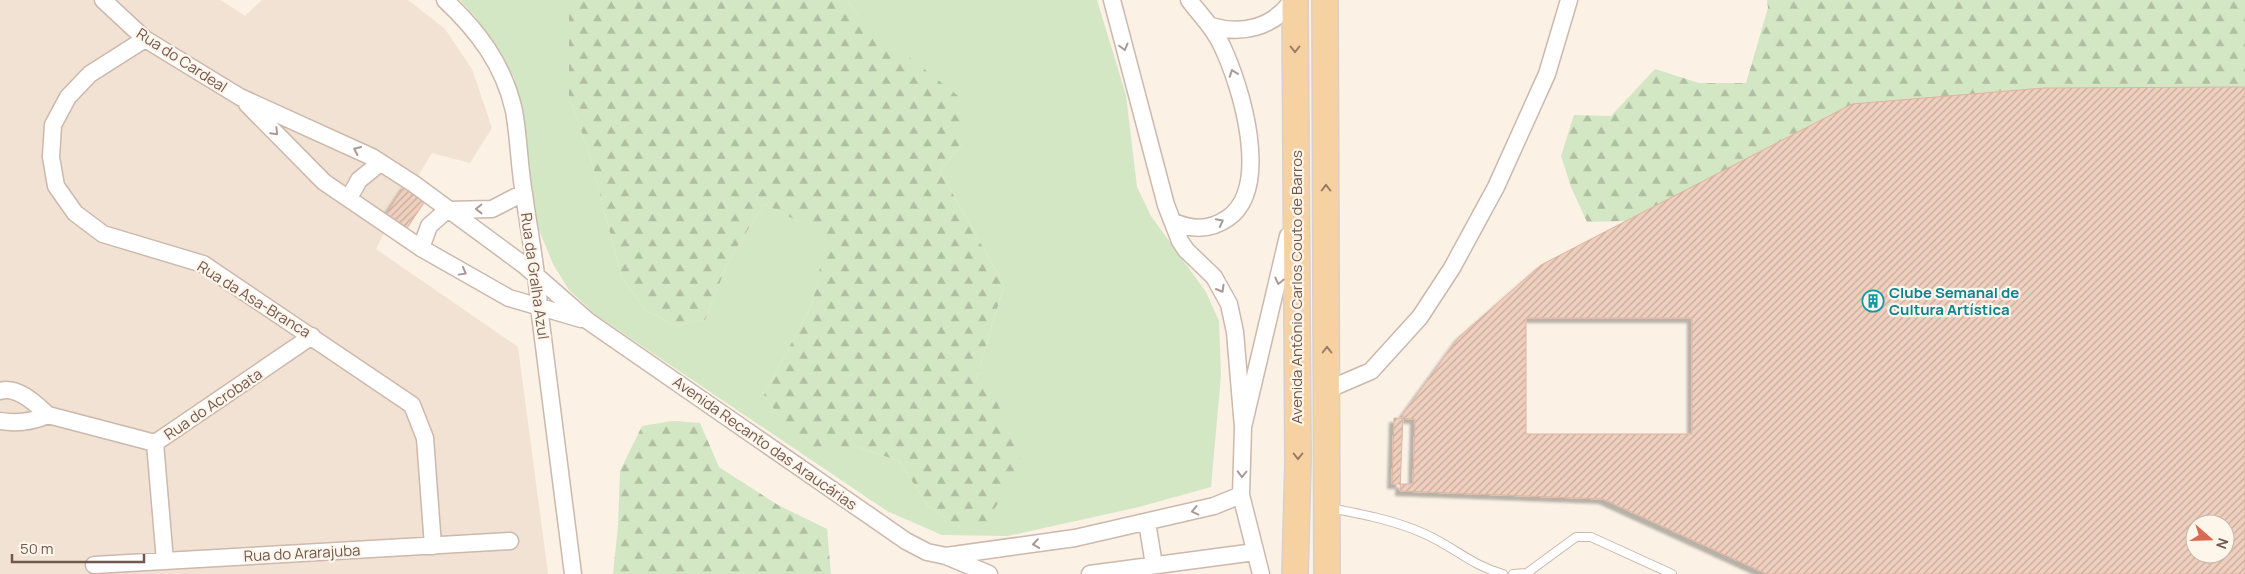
<svg xmlns="http://www.w3.org/2000/svg" width="2245" height="574" font-family="Manrope,sans-serif">
	<defs>
		<pattern id="forest-firs" width="22" height="20" patternUnits="userSpaceOnUse" patternTransform="scale(1.25)"><rect width="22" height="20" fill="#d4e7c4"/><path d="M5 1l3.5 6h-7zM16 11l3.5 6h-7z" fill="#b0bea1"/></pattern>
		<pattern id="building-hatch" width="6" height="6" patternUnits="userSpaceOnUse" patternTransform="scale(1.25)"><rect width="6" height="6" fill="#efcfbe"/><path d="M-1 1l2-2M0 6l6-6M5 7l2-2" fill="none" stroke="#c6ab9d"/></pattern>
		<filter id="shadow"><feDropShadow dx="-4.5" dy="4.5" stdDeviation="1" flood-color="#0004"/></filter>
	</defs>
	<rect width="100%" height="100%" fill="#fbf1e5"/>
	<path fill="#f2e2d3" d="M0,0H221L245,16L262,0H408L445,29L472,69L492,128L470,163L432,153L388,225L376,249L518,347L548,574H0Z"/>
	<path fill="#d4e7c4" d="M460,0H569V95L590,156L622,278L646,310L675,326L705,320L728,262L764,204L828,236L812,304L764,395L801,447H857L899,461L928,506L954,523L986,522L975,383L1004,285L940,171L964,141L859,17L847,0H1097L1126,95L1137,187L1151,216L1206,292L1219,321L1221,375L1211,487L1139,507L1008,536L942,535L887,511L596,315L569,290L553,264L535,220L514,77L476,18Z"/>
	<path fill="url(#forest-firs)" d="M569,0H847L859,17L962,99L964,141L940,171L1004,285L975,383L995,397L1020,459L1007,488L986,523H954L928,506L899,461L857,447L801,448L764,395L812,304L827,236L764,204L728,262L705,320L675,326L646,310L622,278L590,156L569,95Z
		M1767,0H2245V87L2044,88L1852,104L1626,221L1587,222L1571,187L1561,156L1574,115L1611,116L1655,69L1699,83H1746L1768,8Z
		M672,421L700,423L719,467L778,505L827,529L831,574H613L618,526L620,471L642,426Z"/>
	<path fill="url(#building-hatch)" stroke="#e0b49f" fill-rule="evenodd" filter="url(#shadow)" d="M2245,87V574H1767L1603,499L1400,491L1403,414L1459,337L1541,265L1852,104L2044,88ZM2195,524H2225V554H2195Z
		M406,184L427,198L403,234L382,220Z
		M1526,318H1692V434H1526Z
		M1394,418L1415,419L1413,484H1392Z"/>
	<g fill="none" stroke-linecap="round" stroke-linejoin="round">
		<g stroke="#ccb8ac" stroke-width="10">
			<path id="service" d="M1329,508C1362,514 1394,520 1425,534C1454,547 1471,565 1503,574
				M1513,574L1527,573L1576,537H1591L1672,574"/>
		</g>
		<g stroke="#ccb8ac" stroke-width="19">
			<path id="minor" d="M103,0L145,39L240,97L372,157L414,184L524,265L588,321L906,541L927,552L946,556L989,574
				M445,0C478,31 504,65 514,111C519,138 519,166 524,194C529,232 537,268 539,307L573,574
				M1112,0L1166,205L1180,241L1186,250L1214,277L1229,304L1235,332L1243,427
				M1211,26C1241,35 1274,28 1292,0
				M145,39L90,74L68,97L53,125L51,157L56,186L75,213L103,234L203,264L412,405L425,438L433,546
				M247,104L324,182L421,248L509,298L581,319
				M349,198L359,180L380,163
				M1174,222C1192,230 1211,230 1228,218C1272,187 1241,86 1222,46C1214,28 1201,16 1189,0
				M421,248L429,226L447,210L492,209L523,193
				M1327,390L1371,371L1420,317L1452,268L1496,187L1547,74L1569,0
				M0,391C17,385 37,405 48,415L155,443L312,336
				M0,421C18,424 32,422 48,415
				M155,443L165,561
				M1147,522L1154,565
				M946,556L1075,538L1214,506L1241,495
				M94,565L510,541
				M1090,574L1255,552
				M1261,574L1241,495L1243,427L1288,236"/>
		</g>
		<g stroke="#d8d0cd" stroke-width="28">
			<path id="primary" d="M1295,0L1298,461L1295,574
				M1325,0L1327,574"/>
		</g>
		<use href="#service" stroke="#fff" stroke-width="8"/>
		<use href="#minor" stroke="#fff" stroke-width="16"/>
		<use href="#primary" stroke="#f6d1a1" stroke-width="25"/>
	</g>
	<defs><path id="oneway-chevron" d="M-2-3.5L2.5 0L-2 3.5" fill="none" stroke-width="1.6" stroke-linecap="round" stroke-linejoin="round" transform="scale(1.25)"/></defs>
	<g stroke="#aa9a94">
		<use href="#oneway-chevron" transform="translate(1124 47) rotate(75)"/>
		<use href="#oneway-chevron" transform="translate(1233 73) rotate(-110)"/>
		<use href="#oneway-chevron" transform="translate(275 132) rotate(45)"/>
		<use href="#oneway-chevron" transform="translate(357 150) rotate(-155)"/>
		<use href="#oneway-chevron" transform="translate(479 209) rotate(179)"/>
		<use href="#oneway-chevron" transform="translate(1220 222) rotate(-27)"/>
		<use href="#oneway-chevron" transform="translate(463 272) rotate(29)"/>
		<use href="#oneway-chevron" transform="translate(1279 281) rotate(103)"/>
		<use href="#oneway-chevron" transform="translate(1221 289) rotate(60)"/>
		<use href="#oneway-chevron" transform="translate(1242 474) rotate(91)"/>
		<use href="#oneway-chevron" transform="translate(1195 511) rotate(167)"/>
		<use href="#oneway-chevron" transform="translate(1036 544) rotate(171)"/>
	</g>
	<g stroke="#9a7c66">
		<use href="#oneway-chevron" transform="translate(1295 49) rotate(90)"/>
		<use href="#oneway-chevron" transform="translate(1326 188) rotate(-90)"/>
		<use href="#oneway-chevron" transform="translate(1327 350) rotate(-90)"/>
		<use href="#oneway-chevron" transform="translate(1298 456) rotate(90)"/>
	</g>
	<defs>
		<g id="building-ring" transform="scale(1.125)"><circle r="9.5" fill="#fef5eb" stroke="#0f9aa8" stroke-width="1.5"/><path d="M-4-6H4V6H1V3H-1V6H-4ZM-2.5-4.3h1.7v1.8h-1.7ZM.8-4.3h1.7v1.8H.8ZM-2.5-1h1.7V.8h-1.7ZM.8-1h1.7V.8H.8Z" fill="#0f9aa8"/></g>
	</defs>
	<g fill-rule="evenodd">
		<use href="#building-ring" x="1873" y="301"/>
	</g>
	<g text-anchor="middle" dominant-baseline="central" stroke-width="4.5" stroke-linejoin="round" paint-order="stroke">
		<g font-size="15" fill="#72574c" stroke="#fef5eb">
			<text transform="translate(182 60) rotate(33)">Rua do Cardeal</text>
			<text transform="translate(535 276) rotate(82)">Rua da Gralha Azul</text>
			<text transform="translate(1296 287) rotate(-90)">Avenida Antônio Carlos Couto de Barros</text>
			<text transform="translate(254 299) rotate(32)">Rua da Asa-Branca</text>
			<text transform="translate(213 404) rotate(-34)">Rua do Acrobata</text>
			<text transform="translate(765 443) rotate(35)">Avenida Recanto das Araucárias</text>
			<text transform="translate(302 553) rotate(-3)">Rua do Ararajuba</text>
		</g>
		<g font-size="15" font-weight="bold" fill="#0d838f" stroke="#fef5eb" text-anchor="start">
			<text x="1889" y="292">Clube Semanal de<tspan x="1889" dy="17">Cultura Artística</tspan></text>
		</g>
	</g>
	<g transform="translate(2210 539) rotate(110)"><circle r="24" fill="#fef5eb" stroke="#c6b6ab"/>
	<path d="M0-4L9 19L0 12L-9 19Z" fill="#dd6851"/>
	<text y="-8" font-size="14" font-weight="bold" text-anchor="middle" fill="#72574c">N</text>
	</g>
	<path d="M12 554v8h132v-8" fill="none" stroke="#72574c" stroke-width="2.5"/>
	<text x="20" y="554" font-size="15" fill="#72574c" stroke="#fef5eb" stroke-width="4" paint-order="stroke">50 m</text>
</svg>
